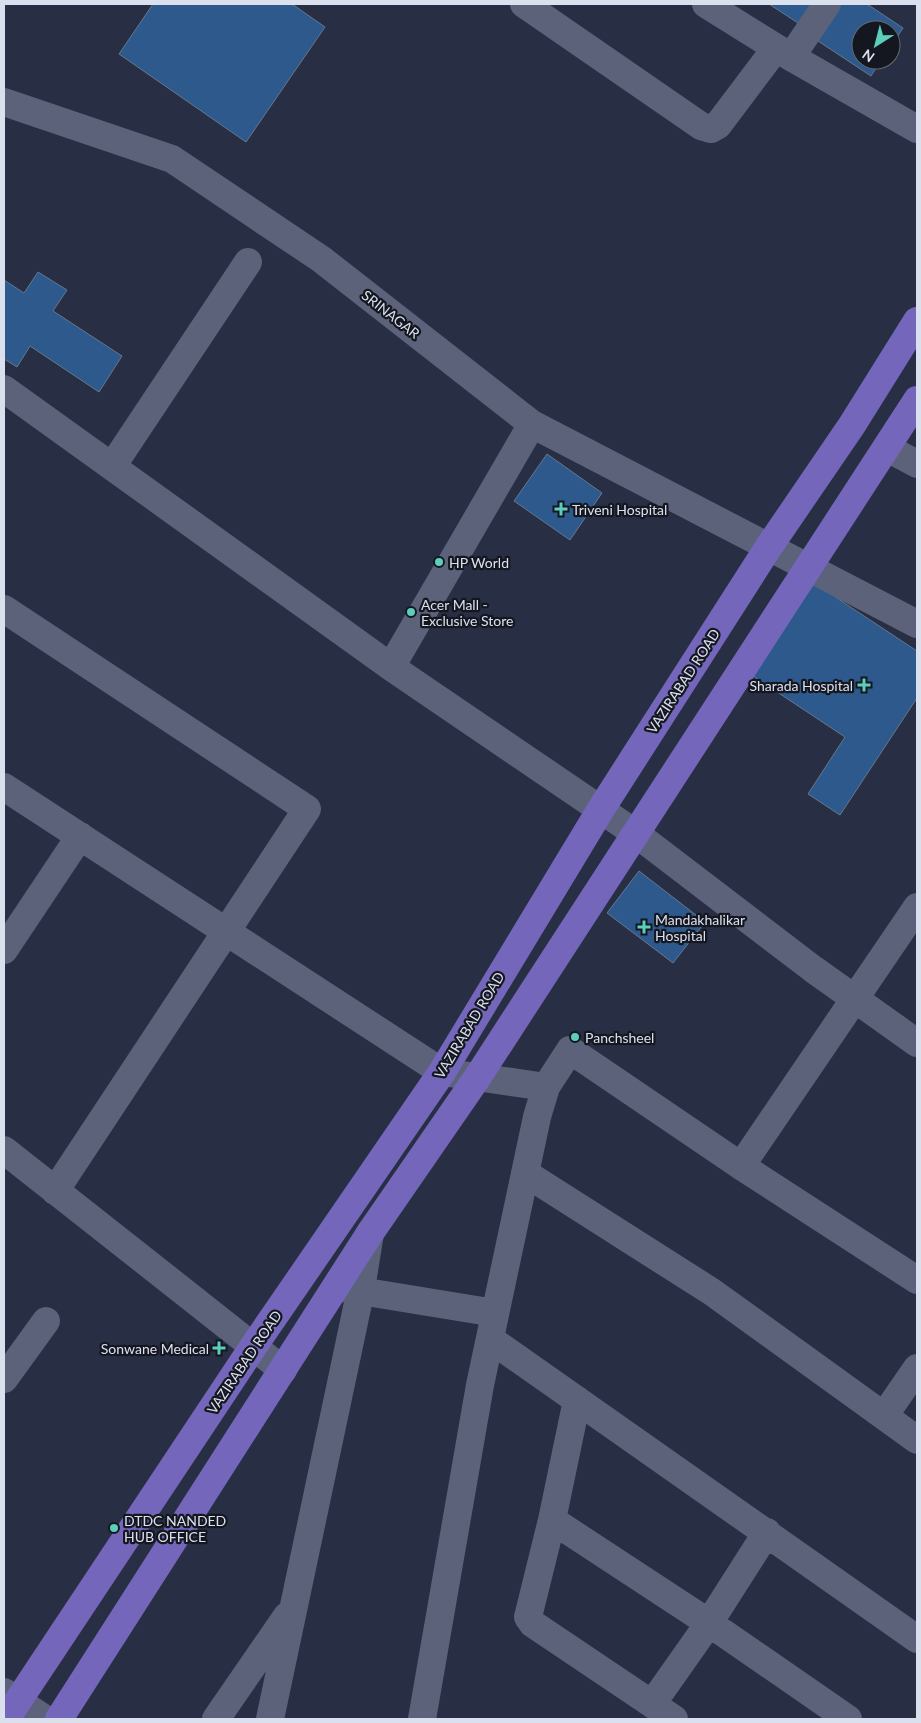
<svg xmlns="http://www.w3.org/2000/svg" width="921" height="1723" font-family="Lato,sans-serif">
	<rect width="100%" height="100%" fill="#282e43"/>
	<path fill="#2d598c" stroke="#66788d" d="M153,4H292L325,27L246,142L119,54Z
		M769,4H815L801,25Z
		M838,4H867L903,28L891,46V30H861V60H881L871,76L815,39Z
		M38,272L67,290L53,311L122,356L99,392L30,346L17,367L4,359V280L24,293Z
		M547,454L602,493L570,540L514,501Z
		M814,583L917,651V698L840,815L808,794L845,737L753,676Z
		M639,871L705,922L673,963L607,913Z"/>
	<g fill="none" stroke-linecap="round" stroke-linejoin="round">
		<path stroke="#5b627a" stroke-width="28" d="M524,4L701,126L711,129L718,125L776,48
			M706,4L791,57L917,129
			M791,57L827,4
			M4,102L172,159L321,259L532,424L917,624
			M4,389L391,667L635,833L813,969L917,1043
			M887,448L917,464
			M113,465L248,262
			M4,609L307,809L55,1191
			M391,667L532,424
			M4,787L442,1072L546,1087
			M4,950L80,836
			M4,1150L283,1370
			M741,1166L917,1280
			M525,1173L712,1292L917,1440
			M342,1288L495,1313
			M490,1339L917,1639
			M4,1379L46,1321
			M577,1400L552,1520L709,1623L848,1719
			M884,1416L917,1368
			M552,1520L528,1617L533,1624L652,1704L709,1623L767,1532
			M4,1692L45,1719
			M652,1704L674,1719
			M216,1719L287,1616
			M270,1719L361,1289L370,1233
			M422,1719L480,1385L537,1117L546,1087L570,1050L741,1166L917,907"/>
		<path stroke="#7467bb" stroke-width="28" d="M6,1719L253,1347L442,1072L601,809L768,548L852,425L917,321
			M59,1719L370,1233L477,1078L917,400"/>
	</g>
	<g fill="#5bcebc" stroke="#141720" stroke-width="2">
		<path d="M558.5 501.5h5v5h5v5h-5v5h-5v-5h-5v-5h5z"/>
		<circle cx="439" cy="562" r="5"/>
		<circle cx="411" cy="612" r="5"/>
		<path d="M861.5 677.5h5v5h5v5h-5v5h-5v-5h-5v-5h5z"/>
		<path d="M641.5 919.5h5v5h5v5h-5v5h-5v-5h-5v-5h5z"/>
		<circle cx="575" cy="1037" r="5"/>
		<path d="M216.5 1340.5h5v5h5v5h-5v5h-5v-5h-5v-5h5z"/>
		<circle cx="114" cy="1528" r="5"/>
	</g>
	<g text-anchor="middle" dominant-baseline="central" stroke-width="4.5" stroke-linejoin="round" paint-order="stroke">
		<g font-size="14" fill="#dbe0ee" stroke="#141720">
			<text transform="translate(391 314) rotate(38)">SRINAGAR</text>
			<text transform="translate(683 681) rotate(-57)">VAZIRABAD ROAD</text>
			<text transform="translate(469 1025) rotate(-59)">VAZIRABAD ROAD</text>
			<text transform="translate(244 1362) rotate(-56)">VAZIRABAD ROAD</text>
		</g>
		<g font-size="14" fill="#dbe0ee" stroke="#141720" text-anchor="start">
			<text x="572" y="509">Triveni Hospital</text>
			<text x="449" y="562">HP World</text>
			<text x="421" y="604">Acer Mall -<tspan x="421" dy="16">Exclusive Store</tspan></text>
			<text x="853" y="685" text-anchor="end">Sharada Hospital</text>
			<text x="655" y="919">Mandakhalikar<tspan x="655" dy="16">Hospital</tspan></text>
			<text x="585" y="1037">Panchsheel</text>
			<text x="209" y="1348" text-anchor="end">Sonwane Medical</text>
			<text x="124" y="1520">DTDC NANDED<tspan x="124" dy="16">HUB OFFICE</tspan></text>
		</g>
	</g>
	<rect width="921" height="1723" fill="none" stroke="#dbe0ee" stroke-width="10"/>
	<g transform="translate(876 45) rotate(216)"><circle r="24" fill="#141720" stroke="#646772"/>
	<path d="M0-4L9 19L0 12L-9 19Z" fill="#5bcebc"/>
	<text y="-8" font-size="14" font-weight="bold" text-anchor="middle" fill="#dbe0ee">N</text>
	</g>
</svg>
